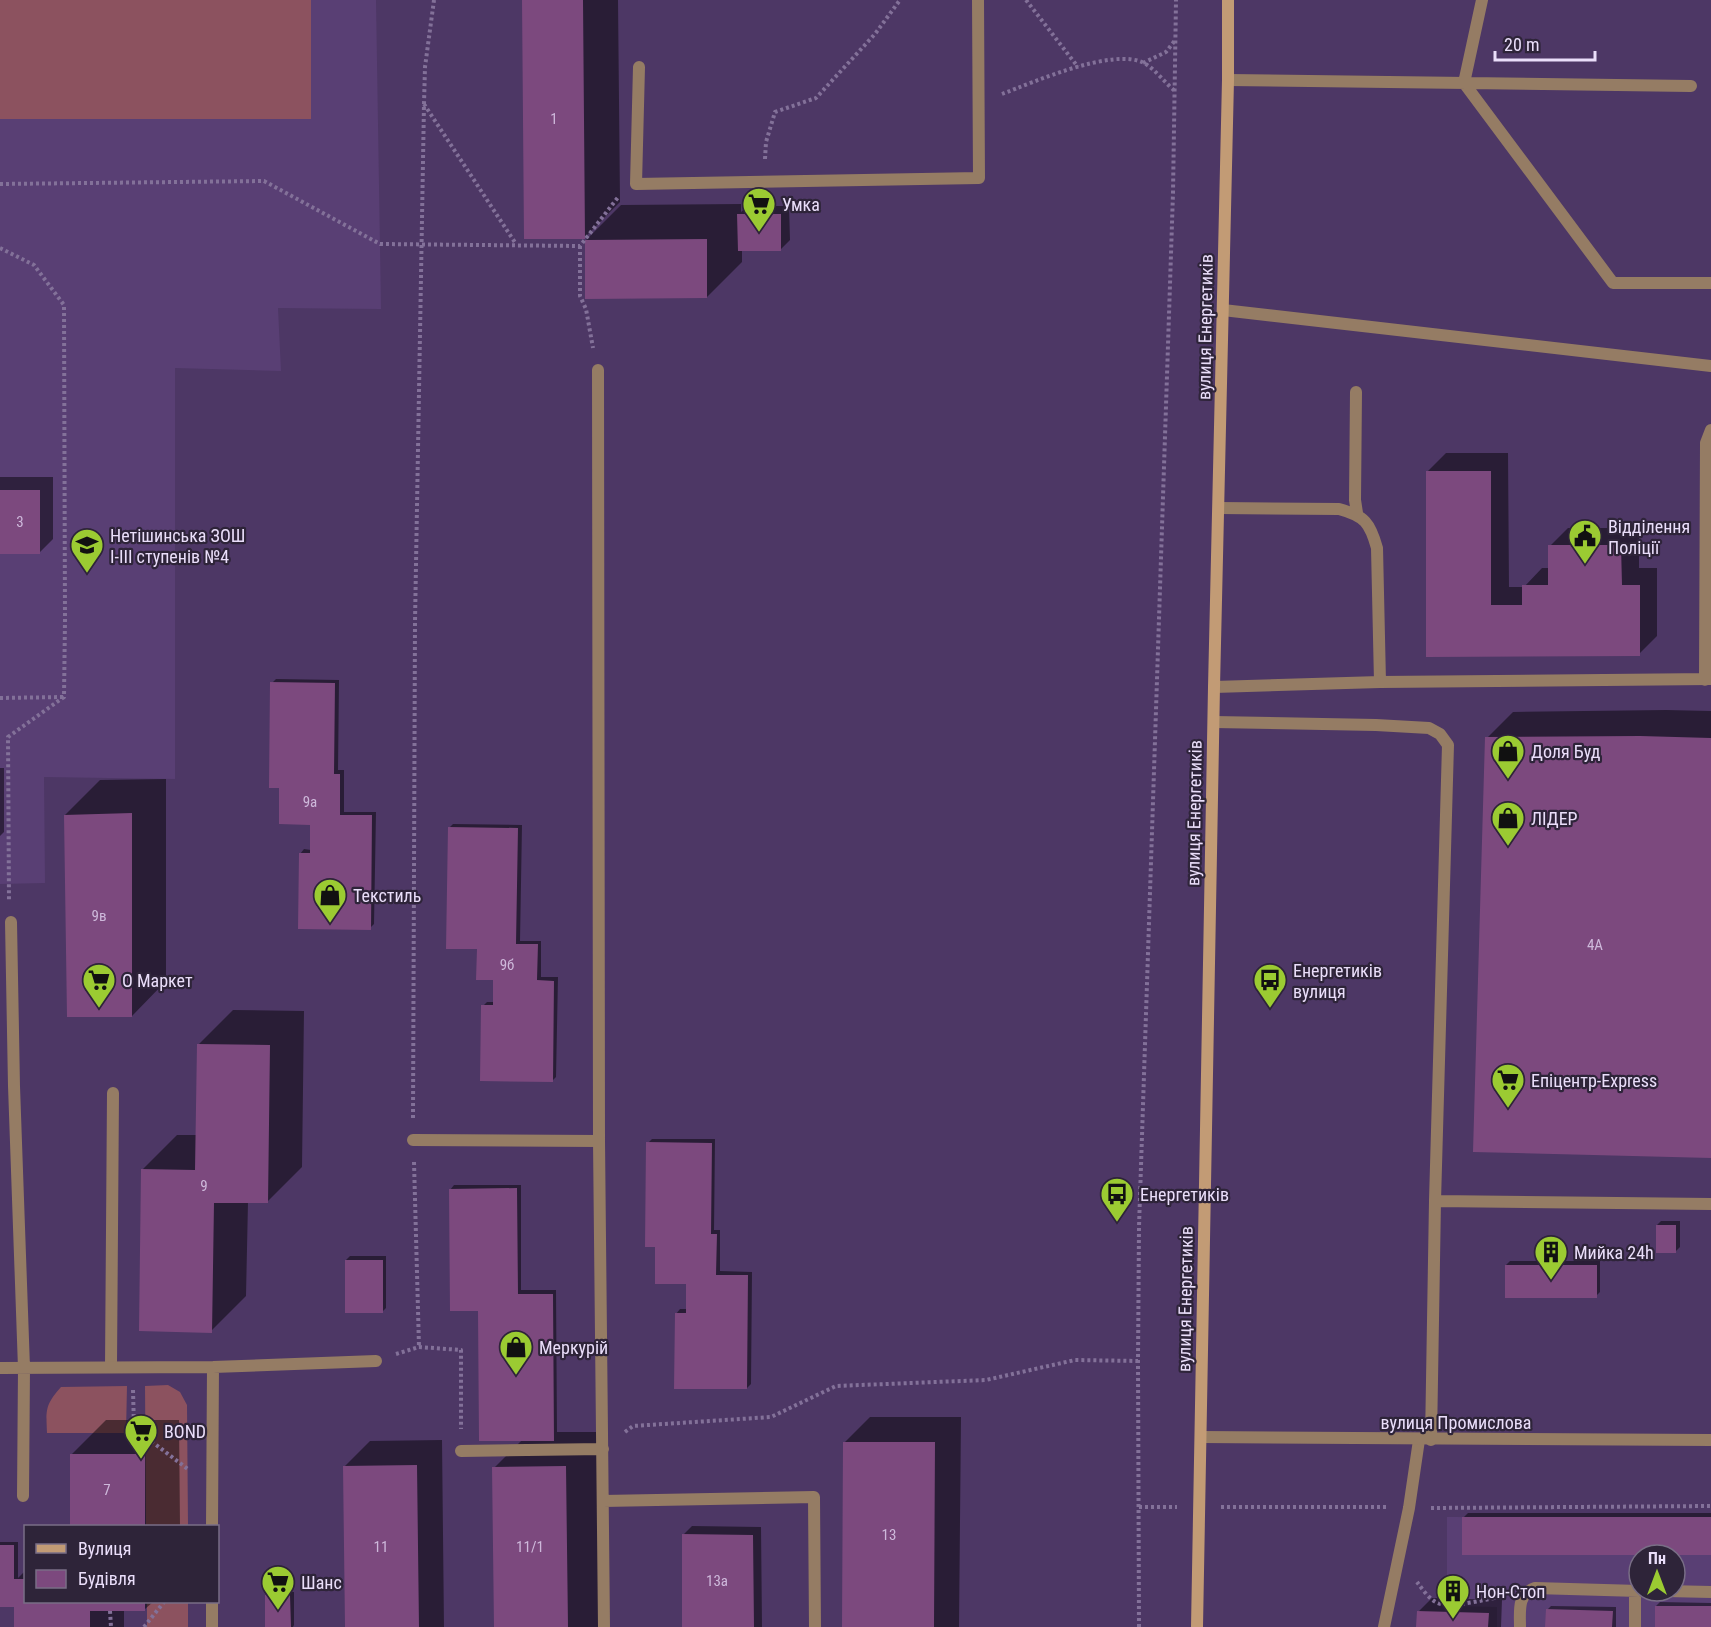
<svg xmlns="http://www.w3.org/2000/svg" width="1711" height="1627" font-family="'Roboto Condensed',sans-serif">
	<rect width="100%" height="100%" fill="#4d3765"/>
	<path fill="#593f74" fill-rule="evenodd" d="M0,0H376L381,309L278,308L281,371L175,368V779L44,777L45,883L0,884Z
		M1447,1517L1711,1518V1627H1497V1607L1447,1606ZM1639,1555H1675V1591H1639Z"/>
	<path fill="#8c525f" d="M0,0H311V119H0Z
		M168,1385L180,1392L187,1405L188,1526H146L145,1386Z
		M127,1386L126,1433H47C46,1410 45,1405 61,1387Z
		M147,1602H188V1627H147Z"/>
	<path fill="#0007" d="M523,0H618L620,202L585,237Z
		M741,204V212L748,206H789L790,240L781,249L742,250V262L707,297L586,240L621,205Z
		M1446,453H1508L1509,587H1524L1542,568H1550V546L1568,528H1639V568H1657V636L1639,654L1428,655V471Z
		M0,477H53V539L40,552H0Z
		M276,679L339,680L338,770H344V812H376L374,924L370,928L300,854L304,849L311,850V823L280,786L272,683Z
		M1666,710L1711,711V1157L1487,738L1513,712Z
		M0,768H4V832L0,836Z
		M166,779V981L132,1016L65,815L100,780Z
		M453,824L522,825L520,941H541V977H558L556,1077L552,1081L483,1006L487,1002H495V978L478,948L449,828Z
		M233,1010L304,1011L302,1167L267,1202H248L246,1296L211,1331L142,1170L177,1135H197L198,1045Z
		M652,1139H715L714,1230H720V1271L752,1272L751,1384L747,1388L676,1314L680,1309H687L688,1283L657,1246L648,1143Z
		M454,1185H521V1290H556L557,1432H600L603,1627H496L494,1468L522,1440L480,1310L450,1190Z
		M1661,1221H1680V1247L1676,1251L1657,1225Z
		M350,1256H386V1308L382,1312L346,1260Z
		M1510,1261H1600V1292L1596,1296L1506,1265Z
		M870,1417H961L959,1627H843L844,1443Z
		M106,1420H179L180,1526H71V1455Z
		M442,1440L444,1627H346L344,1467L370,1441Z
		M1468,1513H1711V1553L1464,1517Z
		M692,1526L761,1527L762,1627H683V1535Z
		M0,1542H18V1578L26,1570V1602H153L145,1609H124V1627H16V1606H0Z
		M271,1592H294V1625L293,1627H267L266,1596Z
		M1432,1598L1502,1600L1501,1627H1418V1612Z
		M1660,1602L1711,1603V1627H1656V1606Z
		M1551,1606L1616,1607V1627H1547V1610Z"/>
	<path fill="#7c497e" d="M522,0H583L585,239H524Z
		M737,214H781V251H738Z
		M707,239V298L585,299V240Z
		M1426,471H1491V605H1522V585H1548V545H1621L1622,585H1640V656L1426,657Z
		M0,490H40V554H0Z
		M270,682L335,683L334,774H340V815H372L371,930L298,929L299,853H310V825L279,824V788H269Z
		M1640,736L1711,738V1158L1473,1152L1485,737Z
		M132,813V1017H67L64,815Z
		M448,827L518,828L516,944H538L537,980L554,981L553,1082L480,1081L481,1005H493V980H476L477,949H446Z
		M197,1044L270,1045L268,1203H214L212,1333L139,1331L141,1169L195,1170Z
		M646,1142L712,1143L711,1234H717L716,1275H748L747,1389H674L675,1313H686V1284H655V1247H645Z
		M517,1188L518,1294H553L554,1441H479L478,1311H450L449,1189Z
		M1656,1225H1676V1253H1656Z
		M345,1260H383V1313H345Z
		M1505,1265H1597V1298H1505Z
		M843,1442H935L934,1627H842Z
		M70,1454H145V1526H70Z
		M417,1465L419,1627H345L343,1466Z
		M566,1466L568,1627H494L492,1467Z
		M1462,1517H1711V1555H1462Z
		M682,1534L753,1535L754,1627H682Z
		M0,1545H14V1579H26V1602H145V1611H90V1627H14V1607H0Z
		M265,1595H290L291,1627H265Z
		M1655,1606H1711V1627H1655Z
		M1546,1609L1613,1611L1612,1627H1545Z
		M1417,1611L1489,1613L1488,1627H1416Z"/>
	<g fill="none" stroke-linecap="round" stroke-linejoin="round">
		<path stroke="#837199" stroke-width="4" stroke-dasharray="3 3" stroke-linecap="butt" d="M1026,0L1078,67
			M1143,63L1166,52L1176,39
			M1002,94C1034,82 1113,47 1144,63C1155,69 1165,83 1175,91
			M424,104L516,244
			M765,159L766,142L775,112L816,98L875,34L900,0
			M0,184L264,181L380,244L580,246L619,196
			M580,246V296L586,309L593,348
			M0,248L34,265L64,305L65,620L64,697L8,737L9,901
			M0,698L63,697
			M413,1118L415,622L424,104L425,67L434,0
			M414,1162L419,1347
			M396,1354L419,1347L461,1350V1429
			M133,1390L134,1428L189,1470
			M625,1432L633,1426L771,1417L836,1386L986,1380L1075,1360L1138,1361
			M1139,1507H1177
			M1221,1507H1387
			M1431,1508L1711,1506
			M1417,1582C1423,1590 1431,1602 1441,1604C1455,1607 1484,1600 1499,1597
			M110,1611L111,1627
			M144,1627L164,1602
			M1139,1627L1138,1361L1139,1227L1173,193L1176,0"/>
		<path stroke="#957c64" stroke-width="12" d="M1482,0L1464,83L1613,283H1711
			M639,67L636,184L979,178L978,0
			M1228,80L1691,86
			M1223,310L1711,366
			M598,370L599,1141L604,1627
			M1356,392L1355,500L1357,513
			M1219,508L1339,509C1365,516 1370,523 1377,548L1380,682
			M1705,680L1706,443L1711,430
			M1214,687L1380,682L1711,679
			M1214,722L1376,725L1429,728L1440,734L1448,745L1435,1201L1431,1440
			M413,1140L599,1141
			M1435,1201L1711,1204
			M111,1366L113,1093
			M461,1451L603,1449
			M603,1501L814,1497L815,1627
			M1666,1591L1711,1592
			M1384,1627L1409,1508L1419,1440
			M1520,1627C1520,1611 1517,1594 1535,1588L1639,1591
			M1635,1627V1591"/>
		<path stroke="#957c64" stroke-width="12" d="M11,922L14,1086L24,1368L23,1496
			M0,1368L213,1367L376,1361
			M1201,1437L1711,1440
			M212,1526L213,1367
			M212,1627V1602"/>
		<path stroke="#c29b75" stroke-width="12" d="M1197,1627L1214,687L1228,80V0"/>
	</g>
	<defs>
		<g id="supermarket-pin" transform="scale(1.725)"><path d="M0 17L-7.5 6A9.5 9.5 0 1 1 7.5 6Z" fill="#9bcb32" stroke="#2e2439"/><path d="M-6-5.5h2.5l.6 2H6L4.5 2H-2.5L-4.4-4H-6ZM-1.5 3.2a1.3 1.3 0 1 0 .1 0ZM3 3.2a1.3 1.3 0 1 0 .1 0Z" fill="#111"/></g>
		<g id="civic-pin" transform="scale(1.725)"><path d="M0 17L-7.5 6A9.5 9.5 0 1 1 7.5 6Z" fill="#9bcb32" stroke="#2e2439"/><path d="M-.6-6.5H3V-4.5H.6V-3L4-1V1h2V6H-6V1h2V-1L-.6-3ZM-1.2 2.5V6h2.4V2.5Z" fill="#111"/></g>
		<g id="school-pin" transform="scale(1.725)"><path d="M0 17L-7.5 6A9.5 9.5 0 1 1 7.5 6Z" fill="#9bcb32" stroke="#2e2439"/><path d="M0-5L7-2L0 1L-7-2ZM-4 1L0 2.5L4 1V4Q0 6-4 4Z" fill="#111"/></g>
		<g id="shop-pin" transform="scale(1.725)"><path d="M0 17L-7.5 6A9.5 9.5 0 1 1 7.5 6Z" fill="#9bcb32" stroke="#2e2439"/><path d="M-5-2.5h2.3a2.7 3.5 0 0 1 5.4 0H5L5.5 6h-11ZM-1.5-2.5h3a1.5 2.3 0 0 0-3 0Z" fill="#111"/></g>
		<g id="bus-pin" transform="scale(1.725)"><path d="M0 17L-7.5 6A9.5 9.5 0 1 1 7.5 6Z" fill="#9bcb32" stroke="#2e2439"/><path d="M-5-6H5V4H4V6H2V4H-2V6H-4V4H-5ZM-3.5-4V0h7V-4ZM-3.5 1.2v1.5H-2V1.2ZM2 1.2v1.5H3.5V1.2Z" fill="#111"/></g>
		<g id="building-pin" transform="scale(1.725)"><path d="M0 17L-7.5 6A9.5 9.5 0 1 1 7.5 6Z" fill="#9bcb32" stroke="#2e2439"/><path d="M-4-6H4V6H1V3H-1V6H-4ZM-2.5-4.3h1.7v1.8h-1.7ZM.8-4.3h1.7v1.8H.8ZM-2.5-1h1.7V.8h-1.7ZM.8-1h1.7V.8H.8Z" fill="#111"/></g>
	</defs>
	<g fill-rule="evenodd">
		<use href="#supermarket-pin" x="759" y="204"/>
		<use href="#civic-pin" x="1585" y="536"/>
		<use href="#school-pin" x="87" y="545"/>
		<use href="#shop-pin" x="1508" y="751"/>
		<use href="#shop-pin" x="1508" y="818"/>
		<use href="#shop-pin" x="330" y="895"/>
		<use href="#supermarket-pin" x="99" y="980"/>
		<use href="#bus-pin" x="1270" y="980"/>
		<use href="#supermarket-pin" x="1508" y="1080"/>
		<use href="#bus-pin" x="1117" y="1194"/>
		<use href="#building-pin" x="1551" y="1252"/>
		<use href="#shop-pin" x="516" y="1347"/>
		<use href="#supermarket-pin" x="141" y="1431"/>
		<use href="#supermarket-pin" x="278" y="1582"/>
		<use href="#building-pin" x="1453" y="1591"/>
	</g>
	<g text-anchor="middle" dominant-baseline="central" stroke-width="4.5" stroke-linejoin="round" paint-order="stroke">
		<g font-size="15" fill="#ceb9db">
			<text x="554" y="119">1</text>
			<text x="20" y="522">3</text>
			<text x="310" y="802">9а</text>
			<text x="99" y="916">9в</text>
			<text x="1595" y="945">4А</text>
			<text x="507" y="965">9б</text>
			<text x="204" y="1186">9</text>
			<text x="107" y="1490">7</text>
			<text x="889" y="1535">13</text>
			<text x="381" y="1547">11</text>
			<text x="530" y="1547">11/1</text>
			<text x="717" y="1581">13а</text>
		</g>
		<g font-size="18" fill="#eadefa" stroke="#2e2439" text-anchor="start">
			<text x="782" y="204">Умка</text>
			<text x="1608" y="526">Відділення<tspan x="1608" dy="21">Поліції</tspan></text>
			<text x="110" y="535">Нетішинська ЗОШ<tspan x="110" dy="21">І-ІІІ ступенів №4</tspan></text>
			<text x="1531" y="751">Доля Буд</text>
			<text x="1531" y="818">ЛІДЕР</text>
			<text x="353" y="895">Текстиль</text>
			<text x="1293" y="970">Енергетиків<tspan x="1293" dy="21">вулиця</tspan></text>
			<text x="122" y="980">О Маркет</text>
			<text x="1531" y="1080">Епіцентр-Express</text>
			<text x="1140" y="1194">Енергетиків</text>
			<text x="1574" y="1252">Мийка 24һ</text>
			<text x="539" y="1347">Меркурій</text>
			<text x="164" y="1431">BOND</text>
			<text x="301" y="1582">Шанс</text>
			<text x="1476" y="1591">Нон-Стоп</text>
		</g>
		<g font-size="18" fill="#eadefa" stroke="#2e2439">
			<text transform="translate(1205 327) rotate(-89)">вулиця Енергетиків</text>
			<text transform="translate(1194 813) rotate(-89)">вулиця Енергетиків</text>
			<text transform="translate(1185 1299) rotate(-89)">вулиця Енергетиків</text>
			<text x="1456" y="1422">вулиця Промислова</text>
		</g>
	</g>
	<rect x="24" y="1525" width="195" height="78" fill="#2e2439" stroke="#796e86" stroke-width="1.5"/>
	<rect x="36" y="1544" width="30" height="9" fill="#c29b75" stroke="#796e86" stroke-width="1.5"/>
	<text x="78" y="1555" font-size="18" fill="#eadefa">Вулиця</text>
	<rect x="36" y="1570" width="30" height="18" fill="#7c497e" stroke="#796e86" stroke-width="1.5"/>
	<text x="78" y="1585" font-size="18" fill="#eadefa">Будівля</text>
	<g transform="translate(1657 1573)"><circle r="28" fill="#2e2439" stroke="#796e86" stroke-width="1.5"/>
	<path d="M0-4.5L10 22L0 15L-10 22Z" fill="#9bcb32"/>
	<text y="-9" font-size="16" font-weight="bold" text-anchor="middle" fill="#eadefa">Пн</text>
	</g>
	<path d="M1495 51v9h100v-9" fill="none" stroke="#eadefa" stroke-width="3"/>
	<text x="1504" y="51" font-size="18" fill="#eadefa" stroke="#2e2439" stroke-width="4.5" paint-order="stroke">20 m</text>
</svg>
